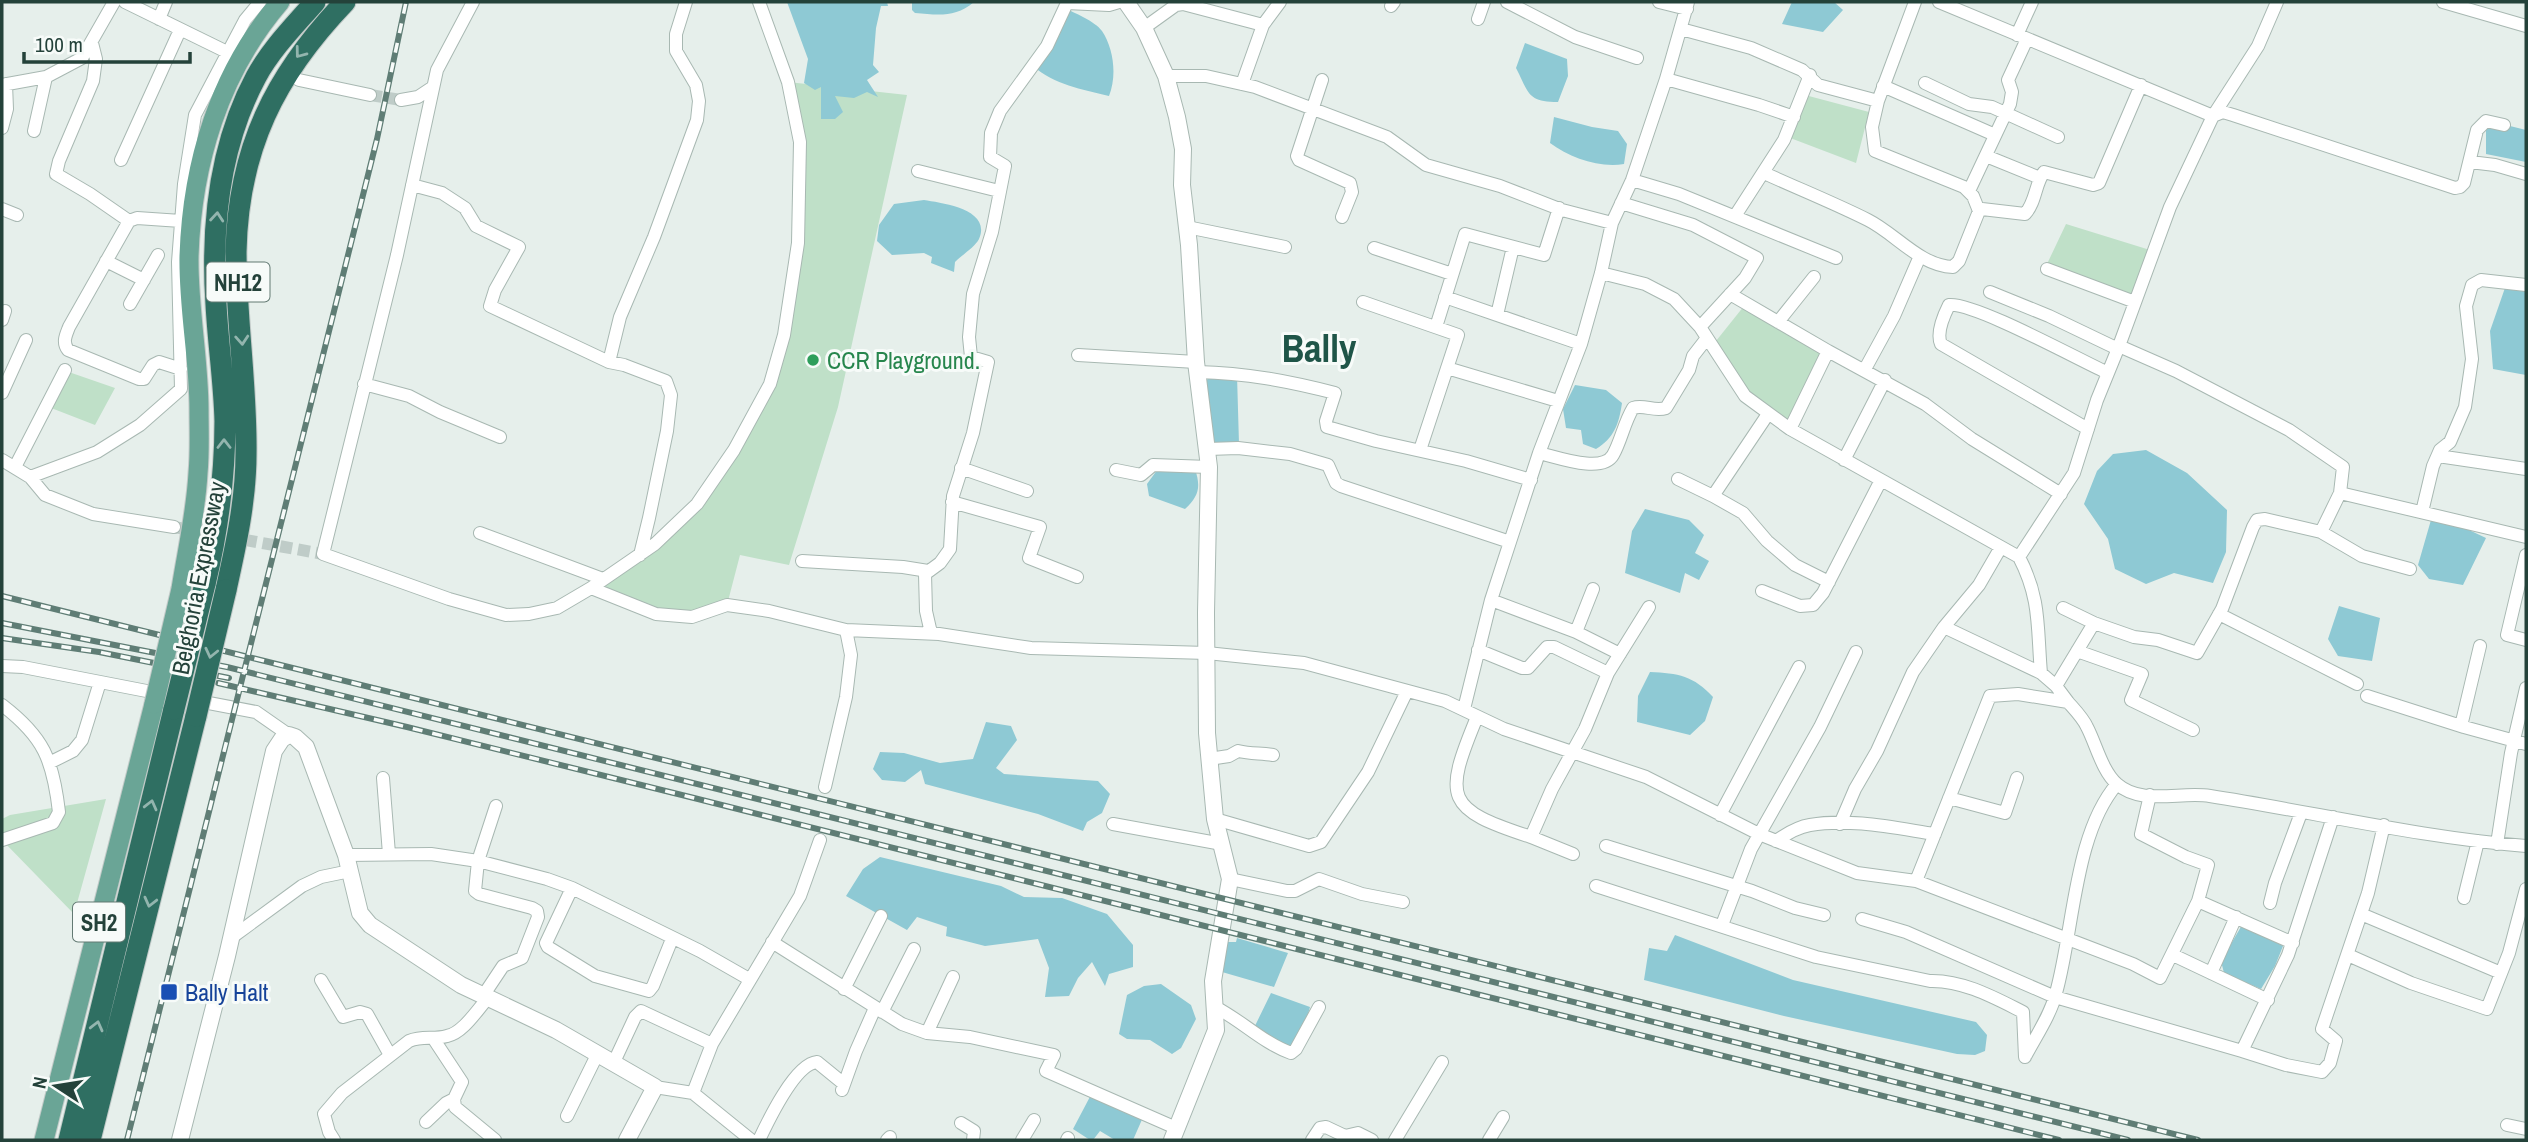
<svg xmlns="http://www.w3.org/2000/svg" width="2528" height="1142" font-family="'Archivo Narrow',sans-serif">
	<rect width="100%" height="100%" fill="#e6efeb"/>
	<path fill="#bfe0c8" d="M788,82L907,95L838,407L789,565L740,555L727,605L692,617L656,614L591,588L697,504L770,384L798,243L800,142Z
		M1805,95L1869,112L1856,163L1785,136Z
		M2066,224L2150,250L2132,294L2047,264Z
		M1748,301L1825,348L1788,422L1751,395L1716,341Z
		M63,370L115,388L95,425L46,406Z
		M106,799L74,914L2,840V819L10,815Z"/>
	<path fill="#8ec9d4" d="M787,2H887L888,6H881L876,28L873,65L879,72L867,80L878,97L867,92L854,98L835,96L843,112L835,119H821V87L815,90L804,83L808,59Z
		M912,2H974C955,18 938,15 915,13L912,10Z
		M1792,2H1834L1843,10L1823,32L1782,24Z
		M1063,7C1074,13 1095,21 1102,31C1114,49 1117,76 1109,96C1081,89 1055,85 1033,66Z
		M1525,43L1567,59L1568,76L1558,102C1527,102 1529,93 1516,68Z
		M1554,117L1592,127L1618,131L1627,144L1624,164C1599,168 1570,158 1550,143Z
		M2486,120L2526,130V162L2486,154Z
		M924,200C942,203 992,209 979,239C975,247 962,255 955,262L954,272L931,263L932,257L924,253L892,255L877,241L879,225L894,204Z
		M2506,285L2526,292V375L2493,369L2490,331Z
		M1237,375L1239,444L1211,443L1205,385L1208,378Z
		M1575,385L1606,390L1622,403C1619,424 1614,438 1596,449L1583,444L1581,430L1566,428L1563,409Z
		M2146,450L2187,473L2227,510L2226,552L2213,583L2174,573L2146,584L2115,569L2108,539L2084,504L2097,471L2113,454Z
		M1160,466L1195,469C1201,487 1199,496 1185,509L1149,496L1147,484Z
		M1645,509L1689,520L1704,535L1695,553L1709,561L1699,580L1685,573L1680,593L1625,573L1632,531Z
		M2433,513L2486,538L2463,585L2429,579L2418,565Z
		M2339,606L2380,618L2372,661L2338,656L2328,639Z
		M1650,672C1678,673 1694,676 1713,697L1705,721L1690,735L1637,722L1638,696Z
		M986,722L1011,726L1017,740L996,768L1004,774L1098,781L1110,794L1102,813L1087,822L1083,831L1038,814L925,784L921,770L905,782L882,780L873,769L880,752L904,753L940,763L973,759Z
		M880,857L1001,886L1024,897L1062,898L1107,914L1133,945V967L1109,974L1105,986L1092,962L1078,978L1069,996L1045,997L1049,968L1038,939L985,946L946,936L947,927L917,917L907,930L846,896L863,869Z
		M2242,925L2259,929L2283,946L2275,966L2261,989L2224,973L2221,961Z
		M1675,935L1793,980L1976,1022L1987,1035L1985,1051L1975,1055L1957,1054L1784,1016L1644,980L1649,948L1667,951Z
		M1237,938L1288,953L1274,987L1222,972L1228,942H1236Z
		M1161,984L1191,1005L1196,1019L1181,1048L1172,1054L1150,1040L1127,1039L1119,1034L1127,995L1144,986Z
		M1271,993L1310,1007L1303,1033L1288,1053L1252,1032Z
		M1093,1091L1144,1115L1133,1140H1115L1100,1131L1093,1140H1090L1073,1129Z"/>
	<g fill="none" stroke-linecap="round" stroke-linejoin="round">
		<path stroke="#bfccc8" stroke-width="12" stroke-dasharray="12 6" stroke-linecap="butt" d="M370,95L401,100
			M174,527L323,554"/>
		<g stroke="#a8b8b2" stroke-width="14">
			<path id="minor" d="M125,2L227,52
				M473,2L437,70L397,255L323,554L449,599L506,615L529,614L557,608L591,588L656,614L692,617L727,605L769,611L846,630L939,634L1031,648L1207,653L1304,663L1445,701L1504,729L1646,777L1759,834L1857,873L1916,881L1990,696L2018,694L2068,702C2075,710 2083,718 2087,727C2096,744 2102,771 2117,784C2142,806 2181,791 2210,796C2314,812 2422,838 2526,846
				M1507,2L1575,37L1637,58
				M1659,2L1687,9
				M1915,2L1878,101L1872,127L1875,151L1964,187L1973,196L1979,211
				M1939,2L2213,116L2223,112L2233,115L2455,188L2460,187L2464,183L2477,130L2486,121L2504,125
				M2443,2L2526,26
				M1391,6L1394,2
				M159,19L166,2
				M1478,19L1484,2
				M1144,28L1176,5L1183,4L1263,25
				M1681,29L1751,48L1802,70L1818,85L1878,101
				M2017,35L2032,2
				M92,43L96,59L93,81L59,161L56,174L90,194L129,221
				M1166,76H1206L1255,87L1387,137L1426,165L1500,186L1562,210L1612,223
				M1666,79L1759,105L1794,117
				M299,80L370,95
				M1322,80L1297,156L1299,160L1350,183L1352,192L1342,217
				M1925,83L1969,104L1992,107L2058,137
				M1242,84L1263,25L1280,2
				M2,85L46,77L82,58L114,2
				M1883,86L1995,135
				M401,100L418,97L433,87
				M2,128L7,109L6,84
				M34,131L46,77
				M1986,156L2040,178
				M121,160L180,30
				M2470,162L2495,165L2526,174
				M918,171L999,191
				M1764,173C1799,189 1834,203 1868,220C1896,234 1920,266 1953,267L1959,261L1979,211L1982,209L2025,214C2036,202 2035,184 2044,172L2093,185L2099,183L2141,85
				M1632,180L1679,194L1836,258
				M412,185L442,193L465,208L476,226L519,247L495,290L490,306L609,362L624,365L666,381L671,395L667,431L649,518L640,555
				M1969,191L2010,104L2012,92L2008,80L2027,39
				M1621,203L1693,225L1757,258L1745,278L1700,327
				M2,209L17,215
				M1735,216L1784,140L1810,75
				M181,221L137,218L129,221L69,327C66,335 62,342 68,350L139,379H144L153,365L159,362L181,369
				M1187,227L1285,247
				M1374,248L1452,274
				M106,261L144,280
				M2047,269L2135,302
				M1601,273L1645,284L1674,299L1700,327L1745,396L1790,429L2019,557
				M1990,292L2049,316L2118,349
				M1730,294L1828,351
				M1445,297L1581,344
				M1363,302L1458,335L1420,450
				M130,304L158,255
				M1497,315L1513,247
				M2,320L5,311
				M1778,322L1814,277
				M1436,327L1465,234L1544,255L1559,208
				M2119,346L2176,371L2289,430L2343,467L2340,493L2526,537
				M1078,355L1196,362
				M609,362L620,317L654,237L697,120L699,101L696,85L676,51V34L686,2
				M1447,368L1558,401
				M1865,369L1894,316L1920,256
				M1198,372C1246,373 1288,381 1335,393L1326,421L1327,427L1376,441L1466,461L1531,480
				M364,384L409,396L440,412L500,437
				M2,393L26,340
				M1790,429L1828,351L1925,404L1972,439L2061,494
				M2088,429L1941,344C1936,333 1944,315 1949,305C1974,302 2079,360 2108,373
				M1208,449L1238,448L1290,454L1328,465L1336,483L1341,486L1510,542
				M1539,453C1557,457 1602,474 1613,455C1621,441 1624,423 1633,408C1644,404 1654,412 1666,408L1689,370L1693,356L1707,338
				M2438,456L2526,469
				M2,460L30,477L45,495L93,514L174,527
				M1844,460L1885,380
				M15,467L65,370
				M961,468L1027,491
				M1116,470L1141,475L1153,465L1209,467
				M30,477L97,452L140,425L181,389L178,262L184,184L195,115L245,20L260,2
				M1678,479L1713,496L1768,414
				M1713,496L1743,513L1767,541L1795,565L1829,582
				M952,502L1040,527L1029,558L1077,577
				M2422,512L2433,466L2440,450L2450,442L2465,407L2472,359L2466,306L2472,285L2481,280L2526,285
				M2321,532L2340,493
				M480,533L603,579
				M2526,555L2507,635L2526,640
				M802,561L903,567L928,571
				M591,588L655,544L697,504L734,450L770,384L784,335L798,243L800,142L788,82L759,2
				M1593,589L1576,632L1620,654
				M1762,591L1800,606L1813,605L1823,593L1881,480
				M1491,600L1576,632
				M2063,608L2094,623L2134,637L2158,640L2197,653L2222,609L2253,527L2257,520L2265,519L2321,532L2362,556L2410,569
				M2219,614L2357,684
				M1944,627L2041,673
				M931,633L926,611L925,574L940,563L950,549L953,496L973,433L988,362L971,357L969,337L973,294L992,232L1005,166L990,157L991,133L1000,111L1047,46L1067,3L1109,5L1119,2
				M1478,650L1522,668H1528L1547,647H1554L1608,673
				M2077,651L2142,674L2131,700L2193,730
				M2,666L23,667L162,694
				M2056,686L2094,623
				M2367,696L2464,727L2526,744
				M193,700L256,712L289,735
				M2068,702L2056,686L2041,673C2037,628 2041,599 2019,557L2074,473L2097,400L2119,346L2170,207L2213,116L2258,46L2277,2
				M2,705C44,737 53,760 59,812L53,823L2,840
				M1464,709L1491,600L1539,453L1581,344L1601,273L1612,223L1632,180L1666,79L1688,2
				M1477,717C1443,799 1445,809 1531,837L1552,789L1585,729L1608,673L1649,607
				M2461,726L2480,646
				M1209,759L1229,756L1238,751C1251,754 1261,753 1273,755
				M49,763L73,751L82,740L100,682
				M383,778L389,854
				M825,787L846,697L851,655L846,630
				M1949,798L2005,813L2017,778
				M1720,815L1799,667
				M1215,819L1309,846L1321,842L1368,772L1407,691
				M1113,824L1222,844
				M1840,824L1855,789L1877,751L1913,672L1944,627L1979,585L2001,547
				M1531,837L1573,854
				M1776,841C1786,834 1797,827 1810,825C1850,818 1895,828 1935,834
				M2497,844L2511,753L2526,688
				M1606,846L1752,891L1795,908L1824,915
				M346,855L431,854L478,861L547,879L572,888L700,951L749,979
				M1230,879L1287,891H1295L1319,879L1362,894L1403,902
				M1916,881L2133,964L2160,978L2198,901L2208,865L2186,857L2141,834L2150,795
				M1596,886L1816,957L1930,981C1963,980 1995,998 2023,1012L2025,1057
				M572,888L546,943L548,947L595,976L649,991L653,986L672,939
				M2464,898L2478,841
				M2198,901L2293,943
				M2270,903L2275,883L2301,813
				M2361,914L2501,973
				M1862,919L1906,932L2055,997L2242,1051L2288,955L2333,817
				M1722,925L1751,849L1820,727L1856,652
				M231,938L302,886L321,877L350,871
				M772,942L902,1024L927,1033L970,1037L1054,1055L1046,1071L1176,1128
				M2173,955L2268,1000
				M2348,955L2411,983L2487,1009L2509,953L2526,889
				M2211,973L2236,917
				M321,980L343,1017L360,1012L367,1014L390,1055
				M844,989L881,916
				M483,996L503,966L522,958L538,917L537,911L532,908L479,894L475,891L478,861L496,806
				M1215,1007C1241,1020 1263,1043 1291,1053L1296,1049L1319,1007
				M882,1012L914,949
				M927,1033L953,977
				M433,1038L462,1082L454,1099L455,1107L495,1140
				M2242,1051L2286,1065L2322,1072L2330,1063L2336,1041L2322,1029L2368,893L2384,825
				M2026,1055C2036,1036 2051,1014 2056,993C2074,929 2074,834 2117,784
				M614,1062L635,1017L641,1011L712,1044
				M655,1087L693,1093
				M842,1090L856,1051L875,1008
				M567,1116L598,1053
				M426,1122L446,1103L454,1099
				M961,1123L974,1131L973,1140
				M2507,1125L2526,1129
				M334,1140L329,1132L324,1114L342,1093L409,1041C423,1035 433,1040 447,1036C463,1033 477,1010 488,998
				M751,1140L693,1093L712,1044L800,896L820,840
				M759,1140C768,1121 795,1064 817,1062L844,1084
				M887,1140L890,1137
				M1022,1140L1034,1120
				M1067,1140L1068,1138
				M1312,1140L1320,1128L1326,1127L1345,1136L1358,1133L1372,1140
				M1395,1140L1442,1062
				M1489,1140L1503,1117"/>
		</g>
		<g stroke="#a8b8b2" stroke-width="18">
			<path id="tertiary" d="M1126,2L1144,28L1166,76L1177,117L1183,149L1182,185L1189,245L1196,362L1209,467L1206,613L1207,733L1215,819L1230,879L1213,981L1216,1030L1172,1140
				M180,1140L227,956L274,751L282,739L289,735L295,737L306,747L346,855L360,913L370,925L461,985L556,1030L655,1087L627,1140"/>
		</g>
		<g stroke="#c2cac8" stroke-width="21">
			<path id="primary" d="M181,589C187,551 196,512 198,473C200,452 199,431 199,410C199,359 188,307 189,256C192,164 219,73 280,2
				M44,1140L154,704"/>
		</g>
		<g stroke="#c2cac8" stroke-width="23">
			<path id="motorway" d="M205,584C218,530 225,477 225,421C224,382 218,343 216,304C211,227 219,146 256,77C271,49 295,25 315,2
				M226,590C236,545 246,500 246,454C247,386 236,320 236,252C238,149 275,75 345,2
				M69,1140L174,709
				M90,1140L196,716"/>
		</g>
		<use href="#minor" stroke="#fff" stroke-width="12"/>
		<use href="#tertiary" stroke="#fff" stroke-width="16"/>
		<use href="#primary" stroke="#6aa596" stroke-width="19"/>
		<use href="#motorway" stroke="#2f6f62" stroke-width="21"/>
		<g stroke="#5f7d75" stroke-width="6">
			<path id="rail" d="M2,596L2198,1140
				M2,623L227,667L2128,1140
				M2,638L99,652L229,678
				M218,683L407,727L694,798L2059,1140
				M127,1140L377,139L406,2"/>
		</g>
		<use href="#rail" stroke="#f7fbf9" stroke-width="3.5" stroke-dasharray="10" stroke-linecap="butt"/>
		<g stroke="#c2cac8" stroke-width="21" stroke-linecap="butt">
			<path id="primary-bridge" d="M154,704L181,589"/>
		</g>
		<g stroke="#c2cac8" stroke-width="23" stroke-linecap="butt">
			<path id="motorway-bridge" d="M174,709L205,584
				M196,716L226,590"/>
		</g>
		<use href="#primary-bridge" stroke="#6aa596" stroke-width="19"/>
		<use href="#motorway-bridge" stroke="#2f6f62" stroke-width="21"/>
	</g>
	<defs><path id="oneway-chevron" d="M-2-3.5L2.5 0L-2 3.5" fill="none" stroke-width="1.6" stroke-linecap="round" stroke-linejoin="round" transform="scale(1.75)"/></defs>
	<g stroke="#93b5ae">
		<use href="#oneway-chevron" transform="translate(300 53) rotate(127)"/>
		<use href="#oneway-chevron" transform="translate(217 217) rotate(-85)"/>
		<use href="#oneway-chevron" transform="translate(242 340) rotate(86)"/>
		<use href="#oneway-chevron" transform="translate(224 444) rotate(-90)"/>
		<use href="#oneway-chevron" transform="translate(211 653) rotate(103)"/>
		<use href="#oneway-chevron" transform="translate(151 805) rotate(-76)"/>
		<use href="#oneway-chevron" transform="translate(150 902) rotate(104)"/>
		<use href="#oneway-chevron" transform="translate(97 1026) rotate(-76)"/>
	</g>
	<circle fill="#2e9e5b" stroke="#f7fbf9" stroke-width="2.5" cx="813" cy="360" r="7"/>
	<rect fill="#1a4fb4" stroke="#f7fbf9" stroke-width="2.5" x="160" y="983" width="18" height="18" rx="3.5"/>
	<g text-anchor="middle" dominant-baseline="central" stroke-width="6" stroke-linejoin="round" paint-order="stroke">
		<g fill="#f7fbf9" stroke="#637a73" stroke-width="2">
			<rect x="206.5" y="262.5" width="63" height="39" rx="5"/>
			<rect x="73" y="902.5" width="52" height="39" rx="5"/>
		</g>
		<g font-size="23" font-weight="bold" fill="#24423a">
			<text x="238" y="282">NH12</text>
			<text x="99" y="922">SH2</text>
		</g>
		<g font-size="24" fill="#27864d" stroke="#f7fbf9" text-anchor="start">
			<text x="827" y="360">CCR Playground.</text>
		</g>
		<g font-size="24" fill="#24423a" stroke="#f7fbf9">
			<text transform="translate(198 578) rotate(-79)">Belghoria Expressway</text>
		</g>
		<g font-size="24" fill="#164399" stroke="#f7fbf9" text-anchor="start">
			<text x="185" y="992">Bally Halt</text>
		</g>
		<g font-size="38" font-weight="bold" fill="#1f5548" stroke="#f7fbf9">
			<text x="1319" y="348">Bally</text>
		</g>
	</g>
	<rect width="2528" height="1142" fill="none" stroke="#24423a" stroke-width="7"/>
	<g transform="translate(56 1086) rotate(282)" stroke="#f7fbf9" stroke-width="5" paint-order="stroke">
	<path d="M0-5L12 26L0 18L-12 26Z" fill="#24423a"/>
	<text y="-10" font-size="19" font-weight="bold" text-anchor="middle" fill="#24423a">N</text>
	</g>
	<path d="M24 52v10h166v-10" fill="none" stroke="#24423a" stroke-width="3.5"/>
	<text x="35" y="52" font-size="21" fill="#24423a" stroke="#f7fbf9" stroke-width="5" paint-order="stroke">100 m</text>
</svg>
